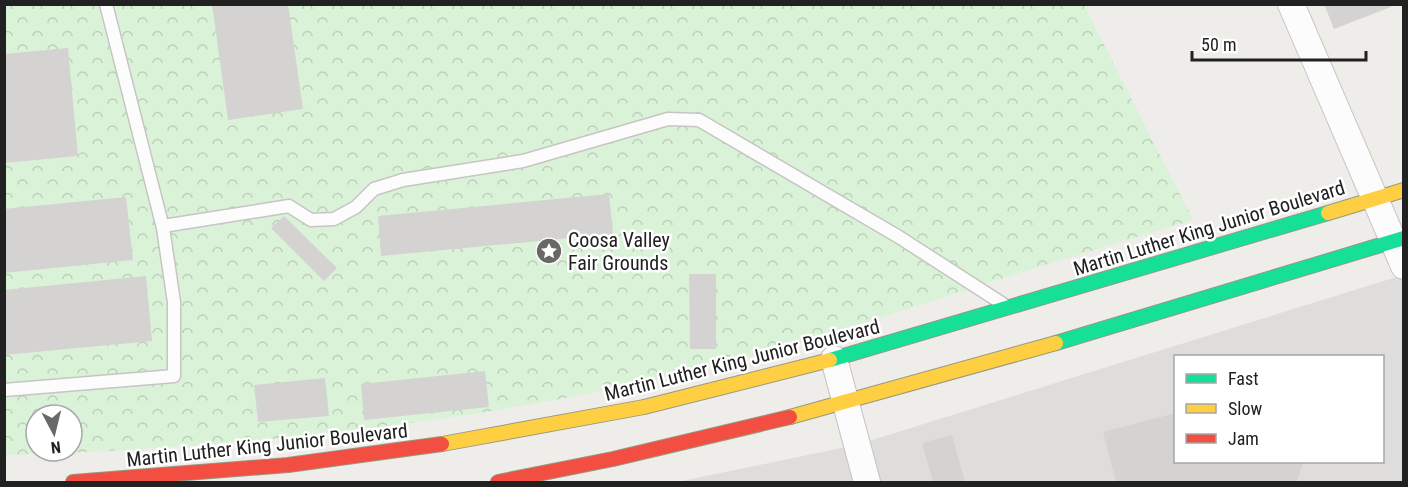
<svg xmlns="http://www.w3.org/2000/svg" width="1408" height="487" font-family="'Roboto Condensed',sans-serif">
	<defs>
		<pattern id="park-crowns" width="20" height="18" patternUnits="userSpaceOnUse" patternTransform="scale(1.5)"><rect width="20" height="18" fill="#daf3d8"/><path d="M2 6a3 3 0 1 1 6 0M12 15a3 3 0 1 1 6 0" fill="none" stroke="#bbd0b9"/></pattern>
	</defs>
	<rect width="100%" height="100%" fill="#efedea"/>
	<path fill="#dedddb" fill-rule="evenodd" d="M1403,275V482H677L856,445ZM1176,356H1382V462H1176Z"/>
	<path fill="url(#park-crowns)" fill-rule="evenodd" d="M4,5H1084L1193,220C1125,241 1056,261 988,283C885,316 783,351 678,375C457,425 230,449 5,455ZM36,415H72V451H36Z"/>
	<path fill="#d5d3d1" d="M212,4H288L303,109L228,120Z
		M1324,4H1390L1391,7L1334,29Z
		M68,48L78,156L4,163V54Z
		M609,194L613,234L381,256L378,216Z
		M126,197L133,260L4,273V209Z
		M284,216L337,268L324,281L271,228Z
		M689,274H716V349H690Z
		M146,276L152,341L4,355V290Z
		M485,371L489,407L364,420L361,384Z
		M325,378L329,416L258,422L254,385Z
		M1176,413V462H1303L1297,482H1116L1103,432Z
		M952,435L965,482H933L922,443Z"/>
	<g fill="none" stroke-linecap="round" stroke-linejoin="round">
		<g stroke="#c6c5c4" stroke-width="15">
			<path id="lane" d="M163,226L289,206L311,220L334,219L356,207L374,189L403,180L523,161L668,119L699,120L899,237L1003,304
				M4,390L174,376V302L163,228L106,4"/>
		</g>
		<g stroke="#c6c5c4" stroke-width="28">
			<path id="street" d="M1291,4L1404,266
				M834,359L867,482"/>
		</g>
		<g stroke="#989882" stroke-width="16">
			<path id="fast" d="M1056,343L1404,238
				M830,360L1328,213"/>
		</g>
		<g stroke="#989882" stroke-width="16">
			<path id="slow" d="M1328,213L1404,190
				M790,417L1056,343
				M442,444L644,407L830,360"/>
		</g>
		<g stroke="#989882" stroke-width="16">
			<path id="jam" d="M73,482L288,465L442,444
				M498,482L613,459L790,417"/>
		</g>
		<use href="#lane" stroke="#fdfcfc" stroke-width="12"/>
		<use href="#street" stroke="#fdfcfc" stroke-width="26"/>
		<use href="#fast" stroke="#16e098" stroke-width="14"/>
		<use href="#slow" stroke="#ffcf43" stroke-width="14"/>
		<use href="#jam" stroke="#f24e42" stroke-width="14"/>
	</g>
	<defs>
		<g id="sight-disc" transform="scale(1.35)"><circle r="9.5" fill="#696867" stroke="#fff"/><path d="M0-6L1.8-2.2L6-1.7L2.9 1.2L3.7 5.4L0 3.3L-3.7 5.4L-2.9 1.2L-6-1.7L-1.8-2.2Z" fill="#fff"/></g>
	</defs>
	<g fill-rule="evenodd">
		<use href="#sight-disc" x="549" y="251"/>
	</g>
	<g text-anchor="middle" dominant-baseline="central" stroke-width="5" stroke-linejoin="round" paint-order="stroke">
		<g font-size="20" fill="#212121" stroke="#fff">
			<text transform="translate(1209 228) rotate(-17)">Martin Luther King Junior Boulevard</text>
			<text transform="translate(742 360) rotate(-14)">Martin Luther King Junior Boulevard</text>
			<text transform="translate(267 445) rotate(-6)">Martin Luther King Junior Boulevard</text>
		</g>
		<g font-size="20" fill="#212121" stroke="#fff" text-anchor="start">
			<text x="568" y="240">Coosa Valley<tspan x="568" dy="23">Fair Grounds</tspan></text>
		</g>
	</g>
	<rect width="1408" height="487" fill="none" stroke="#212121" stroke-width="12"/>
	<rect x="1174" y="355" width="210" height="108" fill="#ffffff" stroke="#a6a6a6" stroke-width="1.5"/>
	<rect x="1186" y="374" width="30" height="9" fill="#16e098" stroke="#a6a6a6" stroke-width="1.5"/>
	<text x="1228" y="385" font-size="18" fill="#212121">Fast</text>
	<rect x="1186" y="404" width="30" height="9" fill="#ffcf43" stroke="#a6a6a6" stroke-width="1.5"/>
	<text x="1228" y="415" font-size="18" fill="#212121">Slow</text>
	<rect x="1186" y="434" width="30" height="9" fill="#f24e42" stroke="#a6a6a6" stroke-width="1.5"/>
	<text x="1228" y="445" font-size="18" fill="#212121">Jam</text>
	<g transform="translate(54 433) rotate(173)"><circle r="28" fill="#ffffff" stroke="#a6a6a6" stroke-width="1.5"/>
	<path d="M0-4.5L10 22L0 15L-10 22Z" fill="#696867"/>
	<text y="-9" font-size="16" font-weight="bold" text-anchor="middle" fill="#212121">N</text>
	</g>
	<path d="M1192 51v9h174v-9" fill="none" stroke="#212121" stroke-width="3"/>
	<text x="1201" y="51" font-size="18" fill="#212121" stroke="#ffffff" stroke-width="4.5" paint-order="stroke">50 m</text>
</svg>
